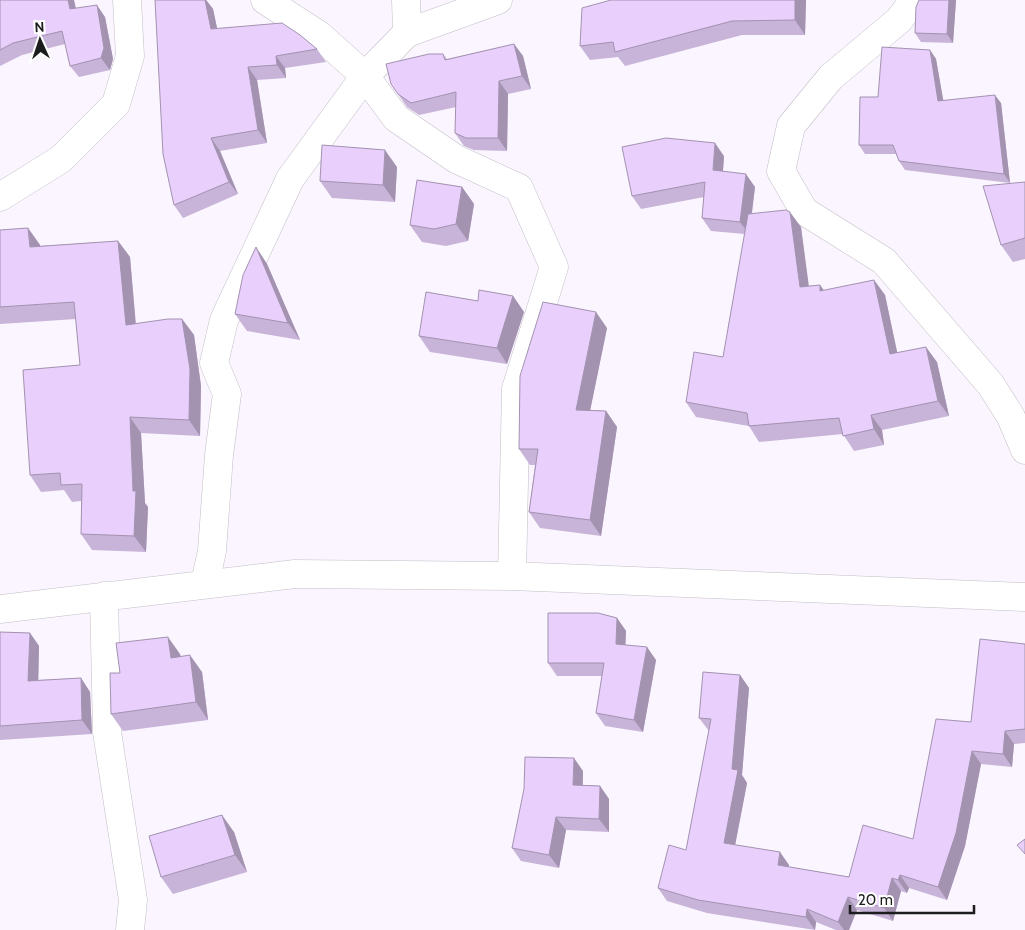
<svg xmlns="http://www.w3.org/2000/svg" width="1025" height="930" font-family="Cabin,sans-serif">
	<rect width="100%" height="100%" fill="#faf5fe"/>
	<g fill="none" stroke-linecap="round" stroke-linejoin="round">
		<g stroke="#c2bec6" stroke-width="29">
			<path id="minor" d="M265,0L319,35L365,76L396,118L456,159L519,188L554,267L516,389L512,576
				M406,0L407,33
				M914,0L899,20L831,77L791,126L781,171L804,211L884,261L991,385L1011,417L1025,450
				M0,197L61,159L116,104L130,56L127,0
				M205,583L212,551L219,455L227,394L214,363L224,320L290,179L365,76L407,33L498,0
				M104,596L107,732L133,900L130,930
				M0,609L295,574L512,576L1025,597"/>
		</g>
		<use href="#minor" stroke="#fff" stroke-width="28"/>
	</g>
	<path fill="#c8b3d9" d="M0,0H74L76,8L105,17L113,59L110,70L79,77L70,66L65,44L22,55L0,66Z
		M155,0H206L213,9L217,28L317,49L326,62L285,68L286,78L257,80L267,143L220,151L238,194L183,218L174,205Z
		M611,0H806L805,35H742L625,66L618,57L590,60L580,46Z
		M919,0H956L953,43L921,42L915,33Z
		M514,44L523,56L531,89L508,94L507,151L474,150L464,146L455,133L456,107L419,115L407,107L391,84L443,54L447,59Z
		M930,50L936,59L943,100L1001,103L1010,183L905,170L899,161L896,154H865L859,145L878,97Z
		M724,156L723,171L755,187L752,214L801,227L808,286L820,285L824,291L874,280L885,295L897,353L937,362L949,416L882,430L884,445L854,451L843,434L759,442L749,426L696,417L686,402L723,357L745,234L711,231L702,218L704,197L641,209L632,196Z
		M397,167L395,202L332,198L320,181Z
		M1025,182V259L1013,262L1001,245Z
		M462,187L474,204L468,241L446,246L422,242L410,225Z
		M28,228L40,245V246L118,241L130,257L136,324L182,319L194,335L201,386L200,436L141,433L145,503L148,507L146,552L92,550L81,534V501L72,502L64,490L41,492L30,475L80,365L76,319L0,324V230Z
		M256,247L267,264L300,340L247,331L235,314Z
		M513,296L524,312L507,364L430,352L419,336L478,301Z
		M607,328L590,410L606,411L617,427L601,536L540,528L529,512L535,465H530L519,449Z
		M617,618L626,631L625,645L656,660L643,732L605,726L596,713L602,676H557L548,663Z
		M0,632L30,633L39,646L38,680L81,678L90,692L92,734L0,740Z
		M1025,644V743L1014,744L1012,767L981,764L965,846L947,900L909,888L907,893L901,891L893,921L857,910L849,930H836L816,922L815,930L707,913L667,901L658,888L686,850L709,731L699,718L740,675L749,688L742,775L747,783L735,845L789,865V867L849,877L913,839L971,722Z
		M180,654L181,657L202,672L208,720L123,731L111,714L120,673Z
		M583,771V785L600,786L609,799V832L566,830L559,868L521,861L512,848Z
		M234,832L247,872L173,894L161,877Z"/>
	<path fill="#a392b0" d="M68,0H74L78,21L70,9Z
		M205,0H206L213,9L220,42L211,29Z
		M795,0H806L805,35L795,20Z
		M949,0H956L953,43L947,34Z
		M97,5L105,17L113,59L110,70L101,58Z
		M514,44L523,56L531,89L522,76Z
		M930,50L936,59L945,110L938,101Z
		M276,56L285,68L286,78L277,65Z
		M248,67L257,80L267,143L258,130Z
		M499,81L508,94L507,151L498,138Z
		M995,95L1001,103L1010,183L1004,174Z
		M211,138L220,151L238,194L229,182Z
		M715,143L724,156L722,183L713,170Z
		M385,150L397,167L395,202L383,185Z
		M746,174L755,187L749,234L740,222Z
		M462,187L474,204L468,241L456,224Z
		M790,212L801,227L811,302L800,287Z
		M28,228L40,245L41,263L30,247Z
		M118,241L130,257L137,341L126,325Z
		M256,247L267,264L300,340L288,323Z
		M874,280L885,295L901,370L890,354Z
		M820,285L831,300L820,291Z
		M513,296L524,312L507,364L497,348Z
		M596,312L607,328L587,426L576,410Z
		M182,319L194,335L201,386L200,436L189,420Z
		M926,347L937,362L949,416L938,401Z
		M606,411L617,427L601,536L590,520Z
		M871,415L882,430L884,445L874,429Z
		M130,417L141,433L145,503L148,507L146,552L134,536L133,491Z
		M617,618L626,631L625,657L616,644Z
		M30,633L39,646L38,695L28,681Z
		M168,637L180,654L183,675L171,658Z
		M647,647L656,660L643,732L634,720Z
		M190,655L202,672L208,720L196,702Z
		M740,675L749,688L742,775L747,783L733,856L724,843L732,769Z
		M81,678L90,692L92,734L82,720Z
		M1005,731L1014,744L1012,767L1003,754Z
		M972,751L981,764L965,846L947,900L938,887Z
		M574,758L583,771L582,798L573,785Z
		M600,786L609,799V832L599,819Z
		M222,815L234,832L247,872L235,855Z
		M556,817L566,830L559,868L549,855Z
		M780,852L789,865L787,878L778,865Z
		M900,875L909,888L907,893L898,880Z
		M892,878L901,891L893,921L884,908Z
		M848,897L857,910L849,930H844L838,922Z
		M807,909L816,922L815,930L806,917Z"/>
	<path fill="#e9d0fc" stroke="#a392b0" d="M0,0H68L70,9L97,5L104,48L101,58L70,66L62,31L13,43L0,50Z
		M155,0H205L211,29L282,23L300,35L317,49L276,56L277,65L248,67L258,130L211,138L229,182L174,205L163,154Z
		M611,0H795V20L732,21L615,52L613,42L580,46L582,8Z
		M919,0H949L947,34L915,33L916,7Z
		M514,44L522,76L499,81L498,138H466L455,133L456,92L411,103L398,94L391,84L386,64L429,54H443L445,60Z
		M882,47L930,50L938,101L995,95L1004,174L899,161L893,145H859L860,97H878Z
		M666,138L715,143L713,170L746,174L740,222L702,218L705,182L632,196L622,147Z
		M322,145L385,150L383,185L320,181Z
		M417,180L462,187L456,224L434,229L410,225Z
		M1025,182V238L1001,245L983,186Z
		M786,210L790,212L800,287L820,285V291L874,280L890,354L926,347L938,401L871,415L874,429L843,436L839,418L749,426L747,413L686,402L694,352L723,357L748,214Z
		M28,228L30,247L118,241L126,325L168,319H182L190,369L189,420L130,417L133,491H136L134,536L81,534L82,484L61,485L60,473L30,475L23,370L80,365L74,302L0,307V230Z
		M256,247L288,323L235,314L243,275Z
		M479,290L513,296L497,348L419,336L426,292L478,301Z
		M543,302L596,312L576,410L606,411L590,520L529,512L538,449H519L520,376Z
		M548,613H598L617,618L616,644L647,647L634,720L596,713L604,663H548Z
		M0,632L30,633L28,681L81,678L82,720L0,726Z
		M168,637L171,658L190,655L196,702L111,714L110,673H120L116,643Z
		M980,639L1025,644V729L1005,731L1003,754L972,751L956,833L938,887L900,875L898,880L892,878L884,908L848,897L838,922L807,909L806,917L698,900L658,888L669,845L686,850L711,719L699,718L703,672L740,675L732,769L738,770L724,843L780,852L778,865L849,877L863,825L913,839L936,719L971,722Z
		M525,757L574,758L573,785L600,786L599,819L556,817L549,855L512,848L524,789Z
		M222,815L235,855L161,877L149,836Z
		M1025,839V854L1017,845Z"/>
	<g transform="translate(40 40) rotate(357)" stroke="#ffffff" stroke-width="4" paint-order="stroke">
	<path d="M0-4L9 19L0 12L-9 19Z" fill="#1c1b1e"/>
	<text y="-8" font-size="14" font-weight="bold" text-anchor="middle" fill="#1c1b1e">N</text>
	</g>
	<path d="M850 905v8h124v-8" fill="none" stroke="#1c1b1e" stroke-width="2.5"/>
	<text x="858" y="905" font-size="15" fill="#1c1b1e" stroke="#ffffff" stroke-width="4" paint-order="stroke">20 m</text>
</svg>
